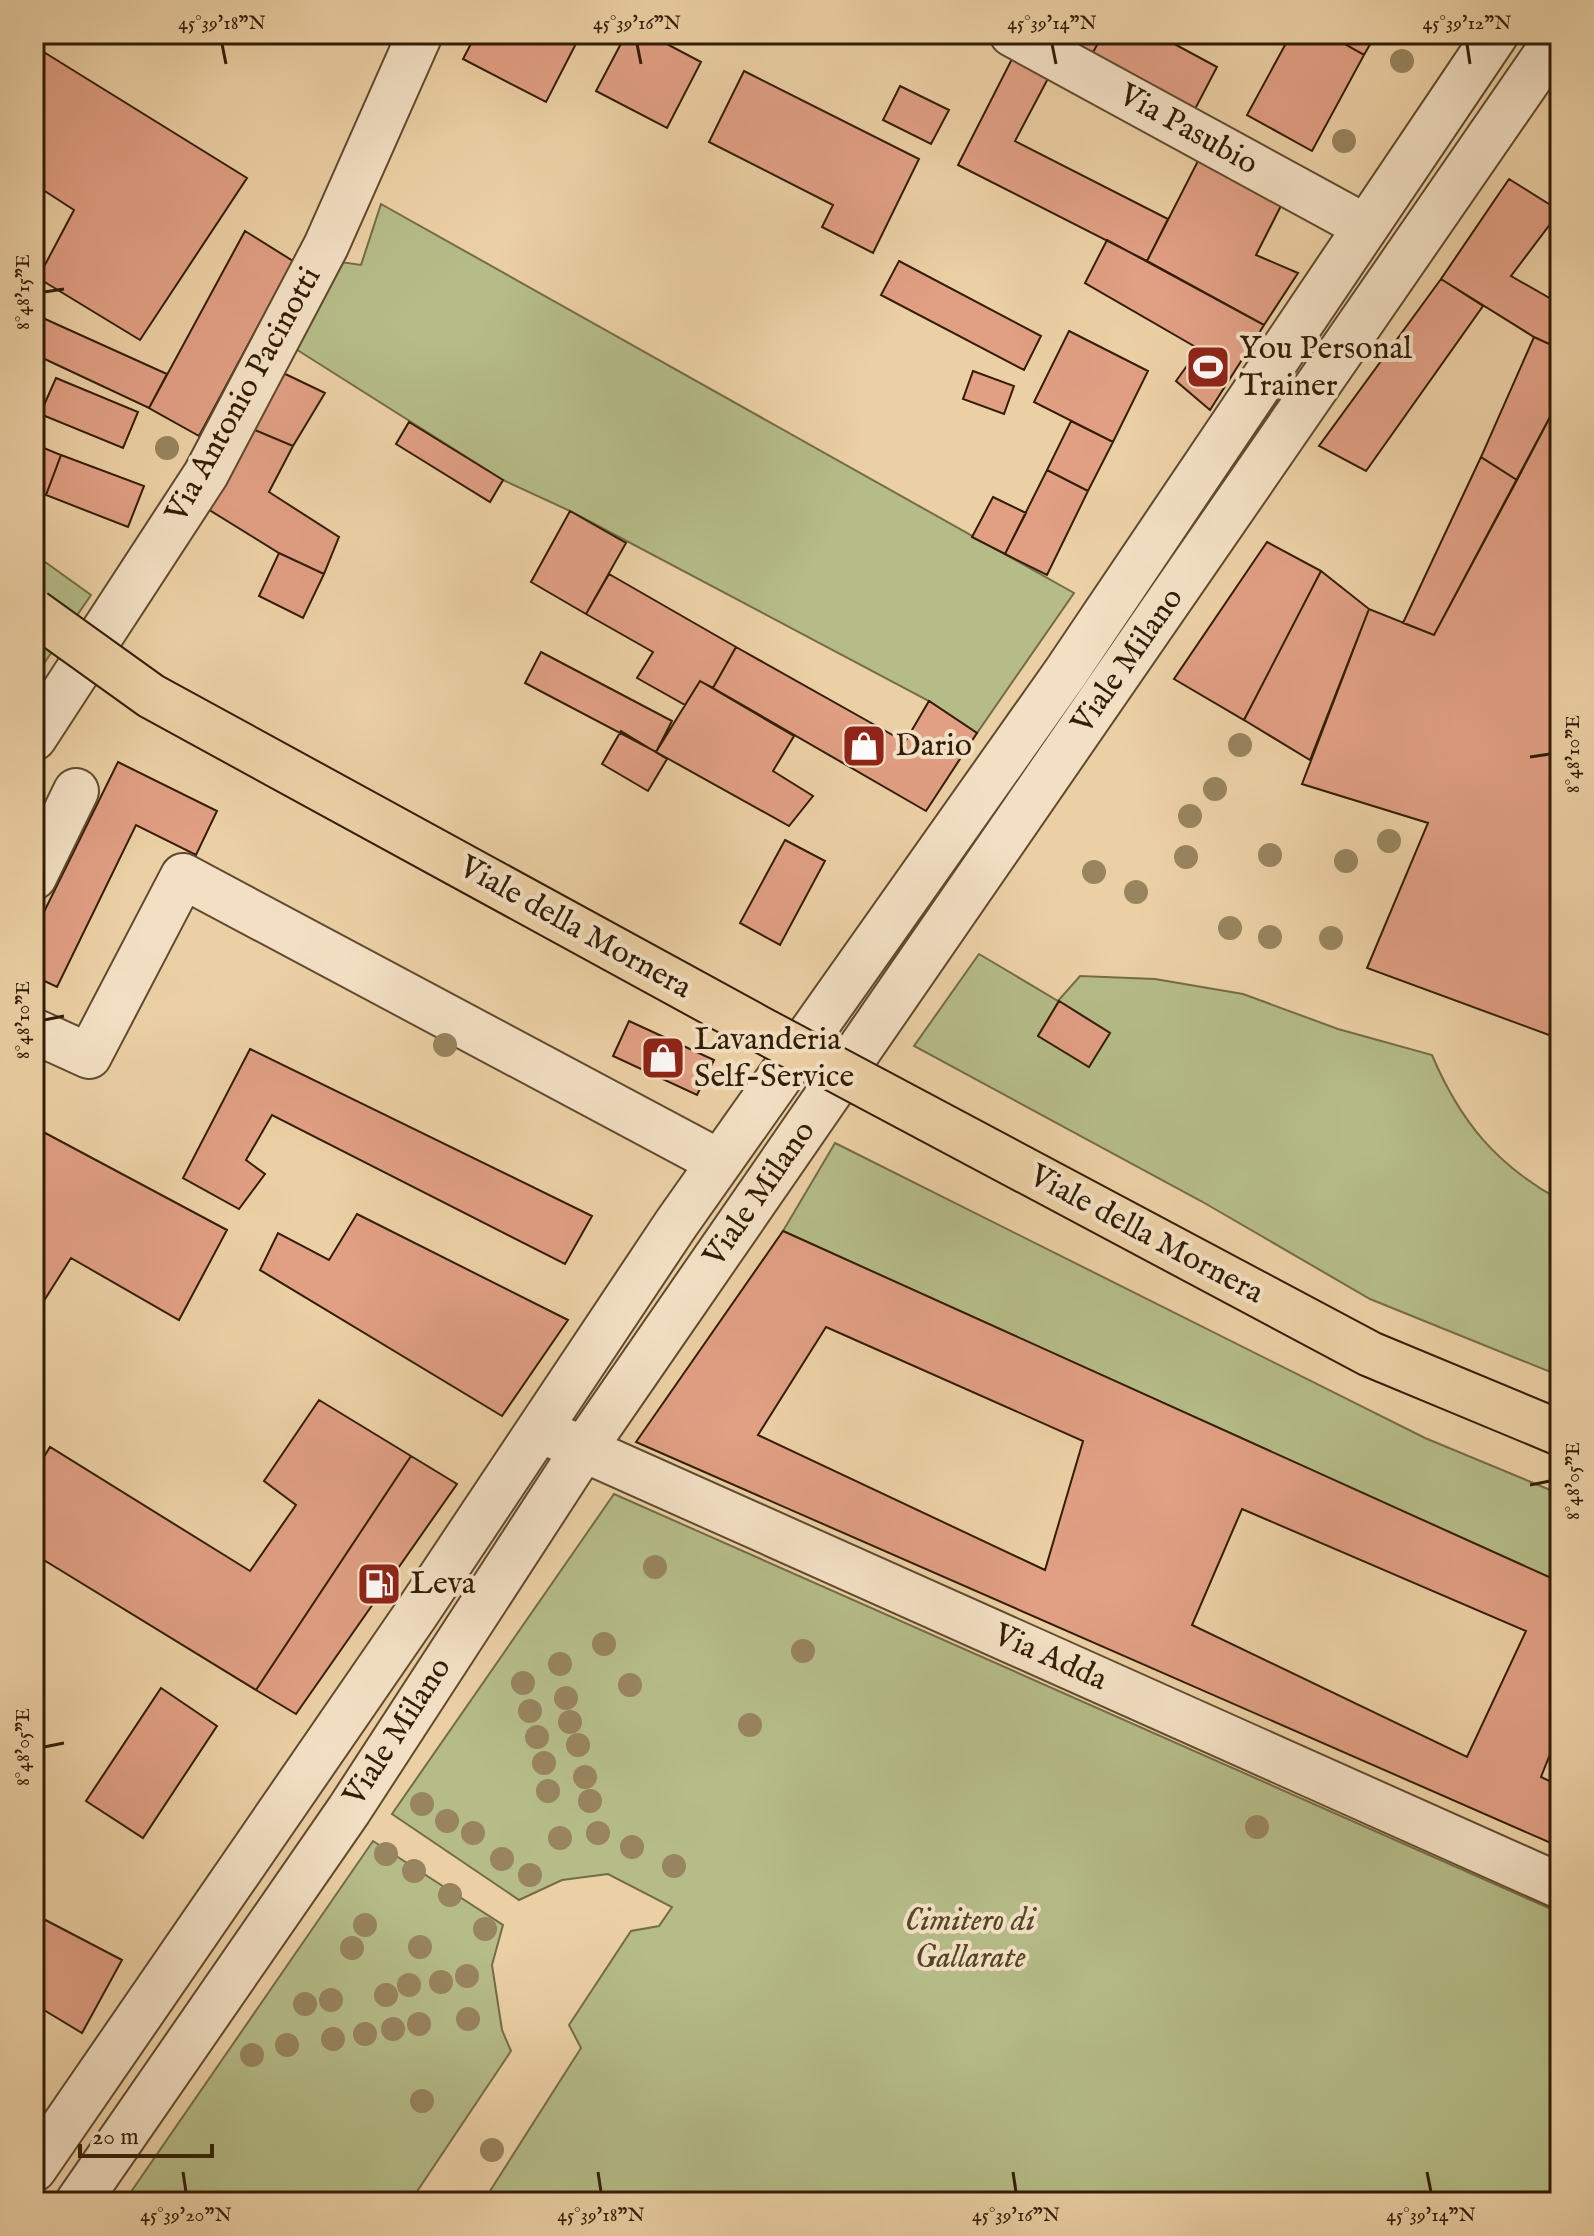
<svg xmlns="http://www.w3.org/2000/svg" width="1594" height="2236" font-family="'IM FELL English',serif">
	<rect width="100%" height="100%" fill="#ecd0a5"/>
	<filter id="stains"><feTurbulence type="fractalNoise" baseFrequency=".0025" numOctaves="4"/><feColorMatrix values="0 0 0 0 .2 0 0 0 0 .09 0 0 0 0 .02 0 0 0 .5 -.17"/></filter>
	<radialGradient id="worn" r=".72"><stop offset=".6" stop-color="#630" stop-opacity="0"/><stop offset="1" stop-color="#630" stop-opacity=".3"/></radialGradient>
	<path fill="#b5bc88" stroke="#746c46" stroke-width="2" fill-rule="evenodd" d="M381,204L1074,593L977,733L929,701L570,511L503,480L291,346L334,261L361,265Z
		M34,554L91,595L34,678Z
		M979,954L1058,1001L1080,976L1155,979L1243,994L1338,1029L1432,1055C1460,1121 1496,1165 1560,1200V1353L1553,1373L1370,1299L1201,1201L914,1046ZM1059,1001L1109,1032L1089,1067L1038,1036Z
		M835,1143L1425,1438L1560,1494V1582L783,1231Z
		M614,1494L1560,1913V2202H483L581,2048L569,2025L631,1931L659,1926L672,1907L608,1874L562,1880L519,1900L392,1814Z
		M373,1841L503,1925L492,1965L502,2030L511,2051L410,2202H124Z"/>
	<path fill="#e19f84" stroke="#321d05" stroke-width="2" fill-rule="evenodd" d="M476,34H581L546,102L463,59Z
		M626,34H648L701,62L667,128L596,91Z
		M1051,34H1103L1091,56Z
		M1103,34H1156L1217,67L1194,111L1091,56Z
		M1291,34H1327L1364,55L1312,151L1247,115Z
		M1327,34H1376L1364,55Z
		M34,46L247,178L140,340L38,278L74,210L34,184Z
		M1015,53L1052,71L1015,141L1168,219L1147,261L958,165Z
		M744,71L919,159L873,253L822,227L833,205L709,142Z
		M900,86L949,110L931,144L883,120Z
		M1201,155L1285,198L1256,255L1298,273L1264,325L1147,261Z
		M1509,179L1560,211L1511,276L1560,304V349L1534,337L1441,279Z
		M245,231L293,261L199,436L149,408Z
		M1107,240L1264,325L1210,410L1176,381L1199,349L1085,283Z
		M899,261L1041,336L1024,370L881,295Z
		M1441,279L1483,306L1366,471L1319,446Z
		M34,314L167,374L149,408L34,354Z
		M1069,331L1148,371L1113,442L1034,402Z
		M1534,337L1560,349V398L1517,480L1481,457Z
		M279,371L325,393L293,446L250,428Z
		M973,371L1014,386L1004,414L963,399Z
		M56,378L138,412L123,448L40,414Z
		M1560,398V1039L1367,968L1428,823L1302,784L1369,609L1434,635Z
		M1071,421L1113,442L1088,491L1047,470Z
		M409,422L503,480L490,502L396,444Z
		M250,428L293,446L269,492L339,537L324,574L279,553L206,508Z
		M34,444L61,455L46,495L34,491Z
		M61,455L144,486L128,527L46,495Z
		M1481,457L1517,480L1434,635L1403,623Z
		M1047,470L1088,491L1047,575L1005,554Z
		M993,497L1026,513L1005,554L972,537Z
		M570,511L626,543L586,614L531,582Z
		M1267,542L1321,571L1244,720L1174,679Z
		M279,553L324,574L303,618L259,596Z
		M1321,571L1369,609L1310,760L1244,720Z
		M609,574L736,647L713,688L700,681L685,705L637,678L653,652L586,614Z
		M736,647L905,742L929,701L977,733L926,811L713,688Z
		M541,652L672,721L656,752L525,683Z
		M700,681L794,736L773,771L813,796L789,826L656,752Z
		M621,731L667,759L648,791L602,764Z
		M118,762L217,811L196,855L136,825L57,987L34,976V932Z
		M785,840L825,861L780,945L740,923Z
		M1059,1001L1110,1033L1089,1067L1038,1036Z
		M629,1021L714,1060L697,1095L613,1056Z
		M250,1049L592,1216L565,1264L272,1115L246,1160L265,1174L239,1209L183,1178Z
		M34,1127L227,1230L179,1320L71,1258L40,1307L34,1304Z
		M357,1214L568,1320L502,1416L260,1270L278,1233L329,1260Z
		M783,1231L1560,1582V1729L1541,1777L1560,1786V1847L636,1442ZM826,1327L1083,1441L1045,1570L758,1435ZM1242,1509L1526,1631L1467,1757L1192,1625Z
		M319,1400L411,1456L256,1690L34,1554V1473L50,1447L250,1571L296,1505L264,1481Z
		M411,1456L457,1484L296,1714L256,1690Z
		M161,1688L217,1726L143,1838L86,1801Z
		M34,1914L122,1960L82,2033L34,2004Z"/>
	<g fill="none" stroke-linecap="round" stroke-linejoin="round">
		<g stroke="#604a2d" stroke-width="48">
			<path id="minor" d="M1012,34L1364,226
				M34,738L206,474L326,246L420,34
				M34,877L76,791
				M34,1031L89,1056L183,876L719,1162
				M556,1437L1560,1886
				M34,2169L416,1614L676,1224L1066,672L1496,34
				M78,2202L349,1810L583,1450L1560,34"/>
		</g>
		<use href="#minor" stroke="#f3e0c4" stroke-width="44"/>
		<g stroke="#321d05" stroke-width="48" stroke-linecap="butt">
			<path id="major-bridge" d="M34,612L151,696L760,1029L1370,1354L1560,1433"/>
		</g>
		<use href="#major-bridge" stroke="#ecd0a5" stroke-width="44"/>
	</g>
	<g fill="#98845f">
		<circle cx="1402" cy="61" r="12"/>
		<circle cx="1344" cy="141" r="12"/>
		<circle cx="167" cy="448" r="12"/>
		<circle cx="1240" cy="745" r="12"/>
		<circle cx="1215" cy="789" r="12"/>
		<circle cx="1190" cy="816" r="12"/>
		<circle cx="1389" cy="841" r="12"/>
		<circle cx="1270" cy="855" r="12"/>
		<circle cx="1186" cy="857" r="12"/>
		<circle cx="1346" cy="861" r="12"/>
		<circle cx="1094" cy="872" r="12"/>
		<circle cx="1136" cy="892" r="12"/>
		<circle cx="1230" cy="928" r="12"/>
		<circle cx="1270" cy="937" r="12"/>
		<circle cx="1331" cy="938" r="12"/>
		<circle cx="445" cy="1045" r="12"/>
		<circle cx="655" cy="1567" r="12"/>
		<circle cx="604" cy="1644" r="12"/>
		<circle cx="803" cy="1651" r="12"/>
		<circle cx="560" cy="1664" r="12"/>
		<circle cx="523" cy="1683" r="12"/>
		<circle cx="630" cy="1685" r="12"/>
		<circle cx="566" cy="1698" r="12"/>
		<circle cx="530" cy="1711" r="12"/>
		<circle cx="570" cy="1722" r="12"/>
		<circle cx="750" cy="1725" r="12"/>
		<circle cx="537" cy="1737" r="12"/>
		<circle cx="578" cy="1745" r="12"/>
		<circle cx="544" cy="1763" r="12"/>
		<circle cx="585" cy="1777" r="12"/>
		<circle cx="548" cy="1791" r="12"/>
		<circle cx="590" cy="1801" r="12"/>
		<circle cx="422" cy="1804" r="12"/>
		<circle cx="447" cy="1821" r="12"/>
		<circle cx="1257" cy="1827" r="12"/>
		<circle cx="473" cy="1833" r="12"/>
		<circle cx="598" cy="1833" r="12"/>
		<circle cx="560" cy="1838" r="12"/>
		<circle cx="632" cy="1847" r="12"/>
		<circle cx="386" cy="1854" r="12"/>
		<circle cx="502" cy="1859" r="12"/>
		<circle cx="674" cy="1866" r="12"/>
		<circle cx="414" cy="1871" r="12"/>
		<circle cx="530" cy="1875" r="12"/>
		<circle cx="450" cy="1895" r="12"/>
		<circle cx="365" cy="1925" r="12"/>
		<circle cx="485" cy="1929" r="12"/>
		<circle cx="420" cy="1947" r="12"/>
		<circle cx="352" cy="1948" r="12"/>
		<circle cx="467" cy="1976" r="12"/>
		<circle cx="441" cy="1982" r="12"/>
		<circle cx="409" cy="1985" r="12"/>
		<circle cx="386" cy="1995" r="12"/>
		<circle cx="331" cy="2000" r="12"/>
		<circle cx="305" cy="2004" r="12"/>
		<circle cx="468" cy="2019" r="12"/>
		<circle cx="419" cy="2024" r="12"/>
		<circle cx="393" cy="2029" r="12"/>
		<circle cx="365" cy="2034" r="12"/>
		<circle cx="333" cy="2039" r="12"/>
		<circle cx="287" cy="2045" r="12"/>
		<circle cx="252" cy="2055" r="12"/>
		<circle cx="422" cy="2101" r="12"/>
		<circle cx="492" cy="2150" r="12"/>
	</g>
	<path fill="none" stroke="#321d05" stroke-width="3" d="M222,44L226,64M637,44L641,64M1052,44L1056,64M1467,44L1470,64M44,292L64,289M1530,757L1550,754M44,1020L64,1016M1530,1485L1550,1481M44,1747L64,1743M183,2172L186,2192M598,2172L601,2192M1013,2172L1016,2192M1427,2172L1431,2192"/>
	<defs>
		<g id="stadium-square" transform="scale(2.3)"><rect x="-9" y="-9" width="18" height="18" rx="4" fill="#8f2418" stroke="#f3e0c4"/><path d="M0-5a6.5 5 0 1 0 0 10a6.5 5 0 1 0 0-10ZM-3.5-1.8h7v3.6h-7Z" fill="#fff"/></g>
		<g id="shop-square" transform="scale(2.3)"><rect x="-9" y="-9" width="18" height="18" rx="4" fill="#8f2418" stroke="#f3e0c4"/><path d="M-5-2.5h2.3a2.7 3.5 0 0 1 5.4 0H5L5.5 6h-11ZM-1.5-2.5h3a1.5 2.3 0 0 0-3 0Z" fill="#fff"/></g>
		<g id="fuel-square" transform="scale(2.3)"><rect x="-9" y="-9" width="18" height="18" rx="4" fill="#8f2418" stroke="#f3e0c4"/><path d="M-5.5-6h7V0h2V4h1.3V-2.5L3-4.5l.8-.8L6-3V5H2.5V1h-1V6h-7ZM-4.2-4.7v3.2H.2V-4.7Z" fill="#fff"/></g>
	</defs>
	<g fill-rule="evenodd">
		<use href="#stadium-square" x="1208" y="367"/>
		<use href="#shop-square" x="864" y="746"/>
		<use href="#shop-square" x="663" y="1058"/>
		<use href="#fuel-square" x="379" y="1584"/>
	</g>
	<g text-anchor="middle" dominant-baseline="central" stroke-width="8" stroke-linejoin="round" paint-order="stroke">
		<g font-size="32" fill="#321d05" stroke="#f3e0c4">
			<text transform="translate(1188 130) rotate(29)">Via Pasubio</text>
			<text transform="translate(244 395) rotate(-61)">Via Antonio Pacinotti</text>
			<text transform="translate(1128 661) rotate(-55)">Viale Milano</text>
			<text transform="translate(575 928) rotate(29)">Viale della Mornera</text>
			<text transform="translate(760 1194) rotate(-55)">Viale Milano</text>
			<text transform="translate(1146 1235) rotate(28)">Viale della Mornera</text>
			<text transform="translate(1050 1658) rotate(24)">Via Adda</text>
			<text transform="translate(398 1732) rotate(-57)">Viale Milano</text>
		</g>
		<g font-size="32" fill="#321d05" stroke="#f3e0c4" text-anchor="start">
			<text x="1239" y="349">You Personal<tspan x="1239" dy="37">Trainer</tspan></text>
			<text x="895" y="746">Dario</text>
			<text x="694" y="1040">Lavanderia<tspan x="694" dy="37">Self-Service</tspan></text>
			<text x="410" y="1584">Leva</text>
		</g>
		<g font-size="32" font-style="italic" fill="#534526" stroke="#f3e0c4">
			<text x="970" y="1921">Cimitero di<tspan x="970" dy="37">Gallarate</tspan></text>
		</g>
	</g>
	<rect width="1594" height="2236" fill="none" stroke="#ecd0a5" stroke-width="88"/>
	<path d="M80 2144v12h132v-12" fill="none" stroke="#321d05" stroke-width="4"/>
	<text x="92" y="2144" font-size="24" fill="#321d05" stroke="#f3e0c4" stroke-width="6" paint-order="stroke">20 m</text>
	<rect x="44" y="44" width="1506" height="2148" fill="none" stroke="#321d05" stroke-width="3"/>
	<g font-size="20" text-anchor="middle" fill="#321d05">
		<text x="222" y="29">45°39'18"N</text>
		<text x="637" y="29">45°39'16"N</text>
		<text x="1052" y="29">45°39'14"N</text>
		<text x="1467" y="29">45°39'12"N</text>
		<text transform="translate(22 292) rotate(-90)" y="7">8°48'15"E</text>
		<text transform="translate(1572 754) rotate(-90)" y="7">8°48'10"E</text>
		<text transform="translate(22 1020) rotate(-90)" y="7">8°48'10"E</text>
		<text transform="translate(1572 1481) rotate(-90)" y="7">8°48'05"E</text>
		<text transform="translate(22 1747) rotate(-90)" y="7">8°48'05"E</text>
		<text x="186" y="2221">45°39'20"N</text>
		<text x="601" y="2221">45°39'18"N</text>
		<text x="1016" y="2221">45°39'16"N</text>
		<text x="1431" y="2221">45°39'14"N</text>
	</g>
	<rect width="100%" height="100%" filter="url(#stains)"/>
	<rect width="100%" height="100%" fill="url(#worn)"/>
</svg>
